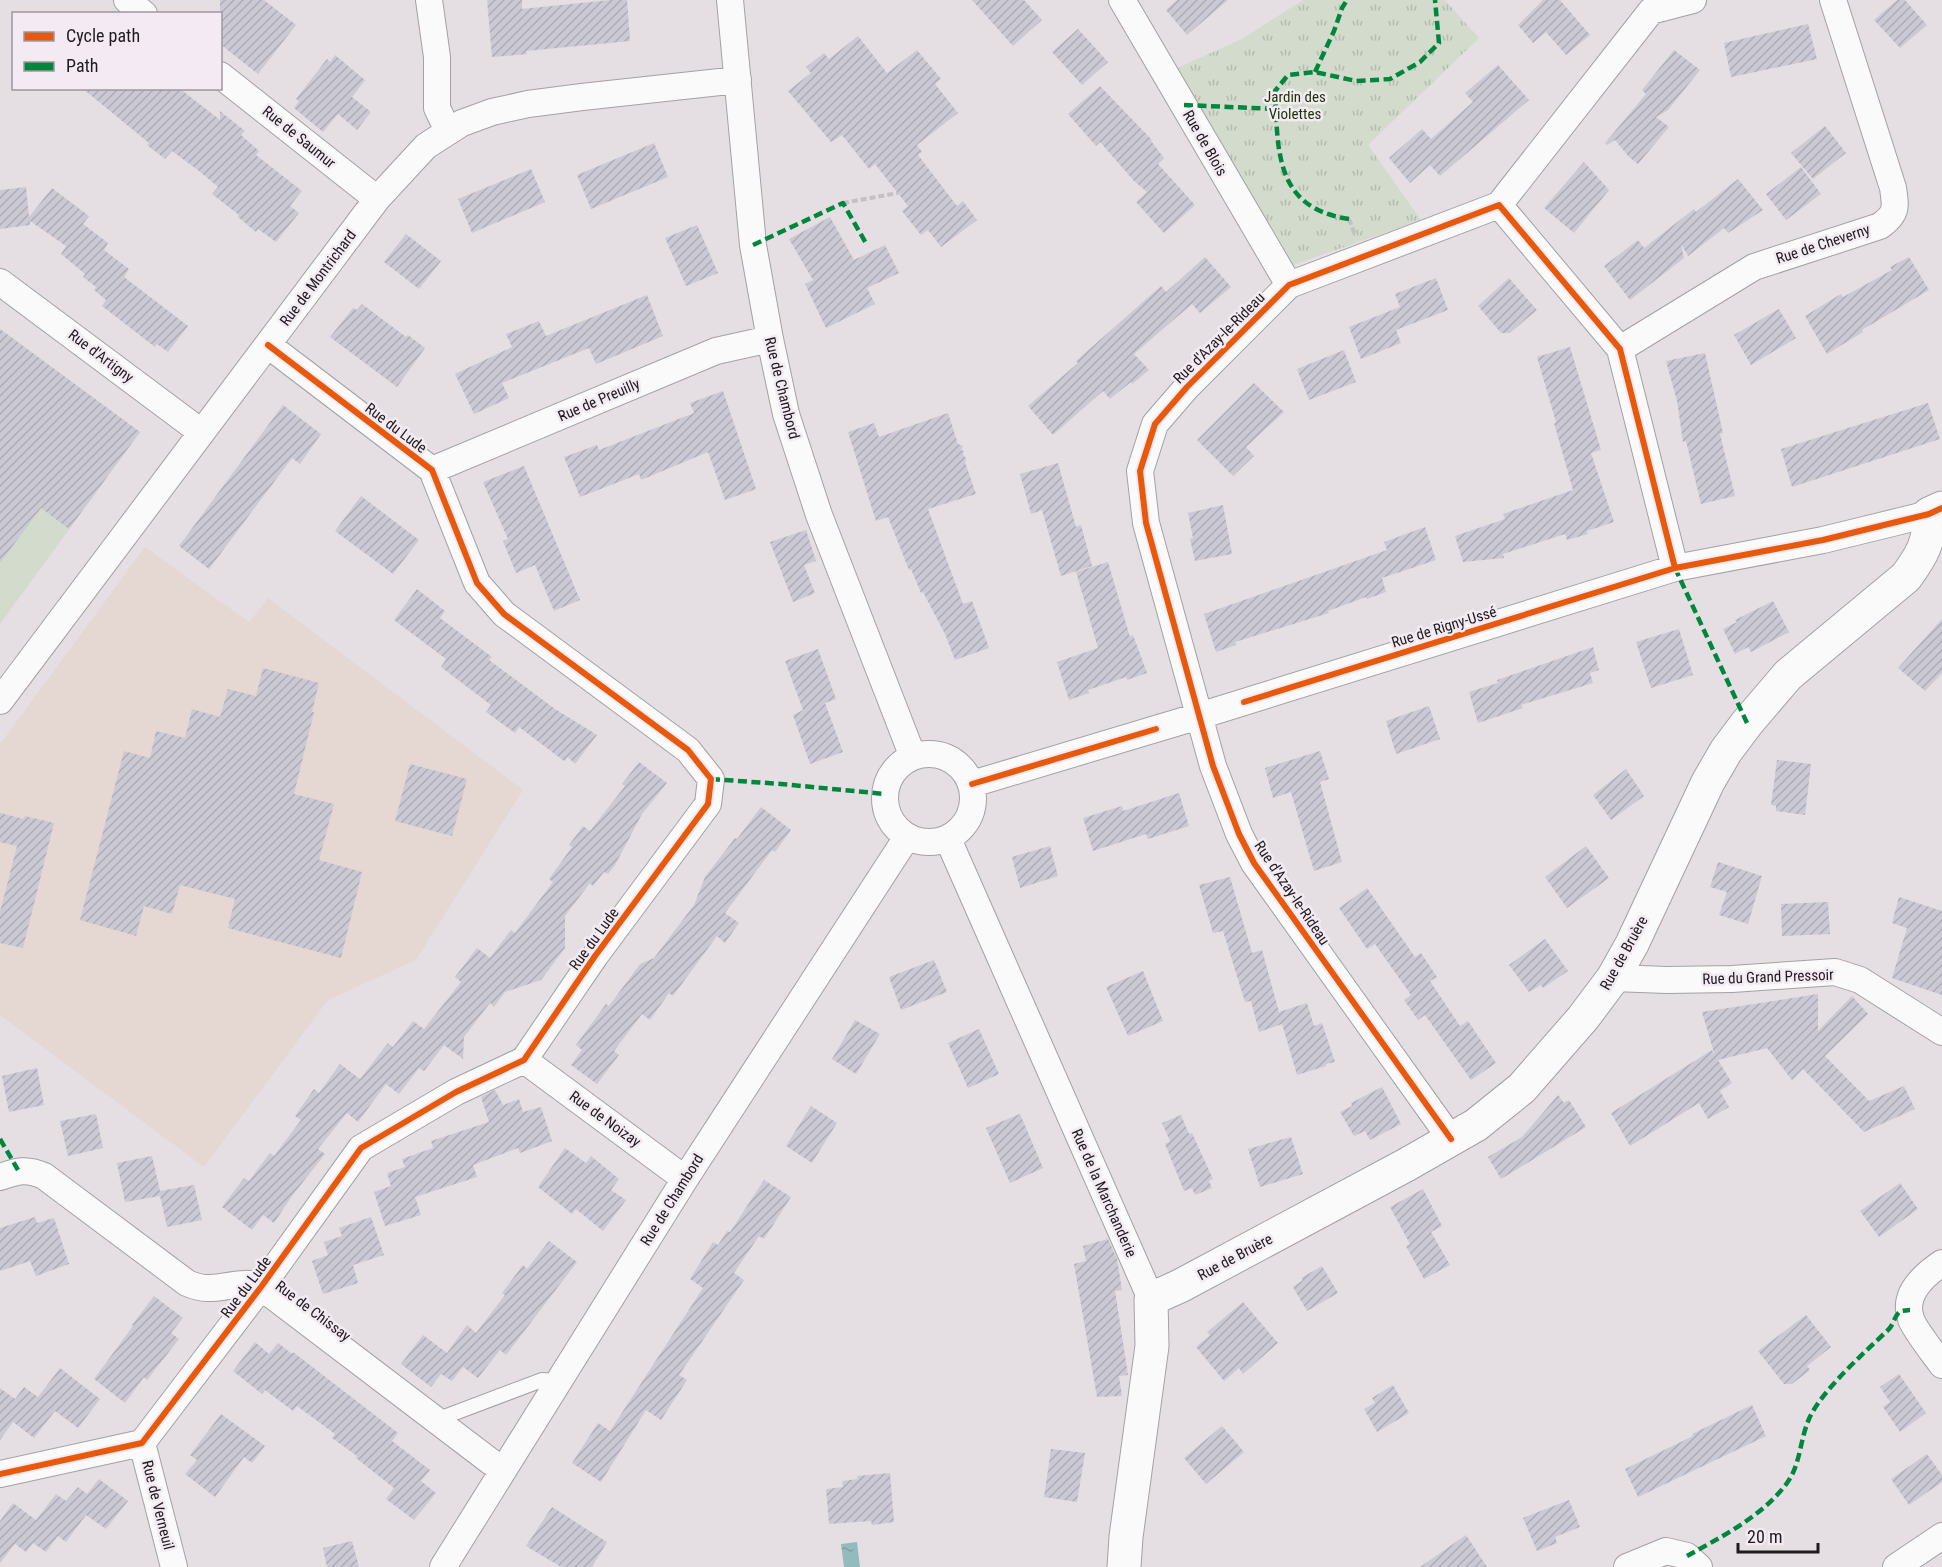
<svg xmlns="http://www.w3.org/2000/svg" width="1942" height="1567" font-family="'Roboto Condensed',sans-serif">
	<defs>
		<pattern id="grass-tufts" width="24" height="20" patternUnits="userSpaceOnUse" patternTransform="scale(1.5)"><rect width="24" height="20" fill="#d2dbcc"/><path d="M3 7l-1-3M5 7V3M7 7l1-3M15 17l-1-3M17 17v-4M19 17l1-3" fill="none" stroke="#b4bbaf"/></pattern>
		<pattern id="water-ripples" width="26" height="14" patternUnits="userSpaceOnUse" patternTransform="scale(1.5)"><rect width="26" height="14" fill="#94bbbc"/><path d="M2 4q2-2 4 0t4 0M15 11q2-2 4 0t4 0" fill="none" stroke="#7fa0a1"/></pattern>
		<pattern id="building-hatch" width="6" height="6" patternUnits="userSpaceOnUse" patternTransform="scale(1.5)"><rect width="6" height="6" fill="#cbc9d4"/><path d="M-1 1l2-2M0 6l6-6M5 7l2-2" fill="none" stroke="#aeacb6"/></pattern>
	</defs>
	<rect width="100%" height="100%" fill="#e5dfe4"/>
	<path fill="#e5d8d2" d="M145,547L249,622L268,598L523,790L416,960L328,1000L204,1167L0,1015V744Z"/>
	<path fill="url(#grass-tufts)" d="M1303,0H1445L1479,38L1368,145L1421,220L1290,266L1177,68L1242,39Z"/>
	<path fill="#d2dbcc" d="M0,329L140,432L0,624Z"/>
	<path fill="url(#water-ripples)" d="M857,1542L860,1567H844L841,1544Z"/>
	<path fill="url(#building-hatch)" d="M220,0H264L296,25L258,74L220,44Z
		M487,0H522V9L610,0H627L630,41L526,51L527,54L492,57Z
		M972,0H1024L1042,20L1013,46Z
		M1177,0H1228L1187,35L1166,10Z
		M1543,0H1560L1590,35L1566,55L1546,32L1533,43L1518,25Z
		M1897,0H1905L1927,25L1900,48L1874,20Z
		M1808,24L1817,59L1731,77L1724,43Z
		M1078,29L1108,62L1082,85L1052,52Z
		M858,36L887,73L917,50L941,79L935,84L958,113L917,145L922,152L918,155L957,206L963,201L977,220L941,247L928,230L921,235L902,211L908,206L875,164L869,169L842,135L831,142L788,91L811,73L806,67L824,53L829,59Z
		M1674,50L1700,70L1668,110L1656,117L1669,127L1638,164L1629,157L1615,140L1607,145L1605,143L1646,94L1642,90Z
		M335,55L365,80L352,97L371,112L357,130L338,114L323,132L294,108L299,101L296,99L327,59L330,62Z
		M1498,65L1529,100L1440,176L1430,165L1410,183L1389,158L1422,129L1431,139L1473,102L1465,93Z
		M1100,86L1152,140L1151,141L1164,158L1158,164L1195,205L1164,233L1136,202L1147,192L1134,181L1100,142L1096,146L1068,114Z
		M82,88H179L220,120V111L245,131L241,135L259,151L256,155L302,191L290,206L299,213L276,242L258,229L256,232L238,217L239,215L212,194L218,187L199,171L172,151L165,159L147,145L149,143Z
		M1825,126L1846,153L1813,179L1791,153Z
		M654,143L668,177L591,209L577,175Z
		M1584,162L1609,190L1574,233L1544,208Z
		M1801,167L1821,194L1786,220L1766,194Z
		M531,169L545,202L472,233L458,199Z
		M1738,179L1763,210L1728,233L1724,228L1688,256L1681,244L1684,258L1630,300L1604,266L1638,240L1644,248L1694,209L1696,212Z
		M26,187L29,217L52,188L89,216L83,224L108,243L104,250L129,269L124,277L188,326L168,352L157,344L155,347L102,306L106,300L94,290L96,287L83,277L85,274L61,254L66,246L30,221V225L0,229V190Z
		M830,217L854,260L885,245L899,273L867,288L875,304L826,328L805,284L813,280L789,239Z
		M697,225L718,273L686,286L665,238Z
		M406,234L441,261L419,289L384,262Z
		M1205,257L1231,287L1200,313L1192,304L1134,354L1149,370L1132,384L1131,382L1110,399L1103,391L1053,435L1028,406L1078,363L1076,361L1161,286L1166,292Z
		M1909,257L1929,290L1862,330L1863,332L1827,354L1805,316L1841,294L1843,297L1892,270L1890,267Z
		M1436,278L1448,310L1396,330L1401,343L1361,359L1349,327L1400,307L1395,294Z
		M1509,278L1537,310L1510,333H1501L1478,306Z
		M647,295L663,336L596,364L589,348L502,383L509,398L474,414L455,374L512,347L506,334L539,321L546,336Z
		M362,304L406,337L408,335L425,348L397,387L330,337L353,308L357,310Z
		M1779,309L1796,338L1751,365L1734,335Z
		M0,329L140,432L69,529L41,508L0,563Z
		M1570,347L1601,450L1591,453L1614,522L1587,531L1588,534L1567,540L1565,534L1503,554L1504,558L1463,562L1455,536L1505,519L1503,514L1573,490L1554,423L1556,422L1537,357Z
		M1344,350L1356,382L1309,400L1297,369Z
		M1705,353L1723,433L1720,434L1735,496L1701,504L1686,441L1683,442L1677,401L1666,361Z
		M1254,383L1284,412L1246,447L1254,456L1233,476L1197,440Z
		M723,391L756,489L725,500L708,452L641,480L639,474L580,497L564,457L597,445L599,450L694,413L690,403Z
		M1928,403L1940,439L1792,487L1781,449Z
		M283,405L321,434L300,464L292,458L209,569L179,546Z
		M948,413L958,444L963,446L961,450L964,451L963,455L966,458L965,462L976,494L928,509L963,604L972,601L989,648L955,660L945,634L923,592L921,593L911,569L909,570L888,517L876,521L848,432L874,423L879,437Z
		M1058,463L1076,527L1081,525L1092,566L1061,576L1042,510L1031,514L1020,474Z
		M524,466L580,600L554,611L535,565L516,573L503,541L508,539L483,482Z
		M361,496L419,540L393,574L335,531Z
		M1223,505L1232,554L1195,561L1190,539L1193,538L1188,513Z
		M1425,527L1436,560L1382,578L1386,592L1367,599L1366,597L1328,611L1329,613L1235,642L1236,645L1216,652L1204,614L1387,550L1384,542Z
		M806,530L816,561L804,565L815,593L793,602L770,542Z
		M1108,562L1130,637L1133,635L1147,673L1127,680L1126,677L1088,690L1089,693L1069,700L1057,662L1098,648L1076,572Z
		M417,589L445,611L440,618L492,657L489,660L555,709L597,735L575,764L568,757L564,761L519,727L515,733L486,712L491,705L441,667L446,659L394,620Z
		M1773,601L1789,632L1751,652L1748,647L1735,654L1723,629L1737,622L1735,620Z
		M1942,619V673L1925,691L1898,668Z
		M1679,629L1693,675L1651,688L1636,642Z
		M1593,647L1599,670L1590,673L1593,683L1521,705L1523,708L1478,723L1469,692L1498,683L1497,680Z
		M818,649L836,699L825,703L843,752L810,764L793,715L803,710L785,661Z
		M263,668L319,683L312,712H314L294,794L334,804L319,860L362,872L341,958L228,928L235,899L180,885L172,914L144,906L136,936L80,920L124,751L150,758L156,731L185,738L192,709L220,717L228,689L256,696Z
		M1429,706L1440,739L1396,754L1386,721Z
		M1320,751L1329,779L1320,782L1342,862L1314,871L1291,792L1273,798L1265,768Z
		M1777,760L1811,764L1805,815L1776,811V806L1771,805Z
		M639,762L667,783L642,814L615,865L608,874L604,872L593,886L590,883L565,916V948L541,980L505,992L494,1007L490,1003L464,1037L463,1059L444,1045L424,1071L419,1068L399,1094L386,1084L358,1122L347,1113L318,1149L325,1154L292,1196L274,1223L263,1215L252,1230L222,1207L244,1178L249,1181L270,1153L274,1156L301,1120L295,1116L314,1089L319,1093L340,1064L360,1079L388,1043L393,1047L413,1021L424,1029L461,982L455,977L477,948L490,958L511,930L515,933L553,882L549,879L572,847L569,845L583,826L590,831L625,786L622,784Z
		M410,764L467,779L452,836L395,821Z
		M1626,769L1644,796L1611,820L1593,795Z
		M1179,793L1189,826L1148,839L1146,834L1093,851L1083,818L1122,806L1123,811Z
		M761,807L791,830L775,852L772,850L725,913L739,923L725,943L717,936L673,996L669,993L650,1020L642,1014L614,1051L619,1055L597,1084L571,1065L582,1050L576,1045L606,1004L609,1006L640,964L654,958L694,905L705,877L735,838L737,839Z
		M0,813L24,819L25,816L54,823L23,948L0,943V912L17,846L0,842Z
		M1050,846L1058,876L1020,888L1012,857Z
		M1586,846L1609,878L1567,908L1545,877Z
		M1718,862L1762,876L1748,924L1719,915L1727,892L1710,887Z
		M1230,877L1252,953L1262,950L1279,1012L1307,1003L1314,1026L1322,1023L1335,1062L1326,1064V1066L1297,1075L1282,1024L1259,1032L1251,1001L1245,1002L1223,931L1213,933L1199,885Z
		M1367,888L1415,957L1421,953L1437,977L1430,981L1460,1026L1468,1021L1496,1063L1471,1080L1425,1015L1418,1020L1404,1000L1411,995L1375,944L1367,949L1339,908Z
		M1899,897L1942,911V995L1892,978L1907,928L1892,923Z
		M1828,902L1830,934L1782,936L1781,904Z
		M1545,939L1568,971L1543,988L1541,985L1529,992L1509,965Z
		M934,960L947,992L901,1010L889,977Z
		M1143,971L1163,1021L1128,1036L1106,987Z
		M1818,994V1031L1852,996L1868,1014L1825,1056L1869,1101L1904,1086L1915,1109L1864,1132L1803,1069L1792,1080L1767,1048L1718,1060L1732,1083L1720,1091L1729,1107L1708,1119L1699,1103L1630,1146L1611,1113L1712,1050L1715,1056L1702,1012Z
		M855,1020L880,1034L856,1074L832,1059Z
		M979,1029L999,1074L968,1088L948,1043Z
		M37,1068L44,1105L9,1112L2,1076Z
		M1382,1087L1401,1124L1370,1140L1365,1131L1354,1136L1340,1112L1352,1106L1351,1103Z
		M495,1090L503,1105L519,1099L523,1112L541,1107L552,1141L520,1153L518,1148L473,1165L477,1177L415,1197L421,1215L385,1226L374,1192L391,1186L387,1173L405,1167L402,1159L433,1148L431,1141L489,1122L481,1097Z
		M1558,1095L1564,1103L1569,1100L1586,1127L1501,1179L1488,1157L1522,1137Z
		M811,1106L837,1123L812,1163L786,1146Z
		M96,1114L103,1148L68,1156L60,1121Z
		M1020,1114L1043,1168L1010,1183L986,1128Z
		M1181,1115L1189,1134L1192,1133L1213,1179L1209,1181L1212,1188L1195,1195L1192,1188L1184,1191L1165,1144L1170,1141L1162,1123Z
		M1291,1137L1303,1174L1260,1187L1248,1149Z
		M565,1148L586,1163L591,1156L619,1179L611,1190L626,1200L603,1231L576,1209L572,1214L538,1187Z
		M152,1156L160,1191L194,1185L202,1220L167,1227L160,1196L125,1202L117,1163Z
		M764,1180L791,1197L764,1239L759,1236L734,1273L744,1280L679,1375L687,1380L661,1420L646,1410L601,1482L572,1463L598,1423L610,1431L703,1288L690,1279L713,1242L718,1245L727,1231L730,1232Z
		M1900,1183L1918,1209L1879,1237L1860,1211Z
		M1423,1189L1442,1226L1431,1232L1450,1265L1424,1279L1406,1246L1410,1244L1390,1207Z
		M35,1217L37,1223L54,1218L69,1264L36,1276L30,1261L0,1271V1228Z
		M371,1217L384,1255L353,1265L358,1283L323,1294L312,1261L328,1255L324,1242L342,1236L339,1228Z
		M1108,1239L1117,1259L1122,1290L1115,1291L1128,1375L1119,1376L1122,1396L1097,1397L1074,1264L1086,1261L1083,1246Z
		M549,1241L577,1262L506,1355L500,1350L478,1378L463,1367L452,1381L441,1374L431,1387L401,1364L423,1335L447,1353L467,1325L476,1333L505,1295L502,1293L523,1265L527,1269Z
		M1322,1266L1338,1293L1307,1311L1293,1287L1303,1280L1301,1278Z
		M154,1296L183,1318L171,1333L179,1339L147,1380L144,1377L125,1403L94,1379L133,1326L132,1325Z
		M1243,1302L1278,1343L1243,1374L1239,1368L1224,1381L1196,1347L1210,1335L1207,1332Z
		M1806,1315L1831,1347L1807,1366L1810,1370L1792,1384H1784L1758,1351Z
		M255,1342L269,1354L278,1343L292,1354L293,1352L398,1433L392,1441L430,1470L421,1481L436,1493L414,1520L386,1499L394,1488L356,1458L357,1456L332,1438L335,1434L297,1406L293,1411L265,1390L262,1394L233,1371Z
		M60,1368L100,1399L78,1428L55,1411L34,1438L13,1422L0,1440V1388L15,1399L24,1387L38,1397Z
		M1899,1374L1926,1413L1900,1432L1883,1407L1890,1402L1880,1387Z
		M1393,1385L1409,1413L1377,1432L1364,1409L1375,1403L1372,1398Z
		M1752,1405L1766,1436L1638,1497L1625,1469L1693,1436L1692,1434Z
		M221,1414L265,1446L252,1463L244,1457L215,1497L185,1474L197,1460L190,1455Z
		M1222,1426L1244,1452L1206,1484L1184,1458Z
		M1051,1449L1085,1453L1077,1502L1044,1497Z
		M1927,1454L1942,1475V1482L1909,1505L1891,1479Z
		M890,1473L894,1522L872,1525L871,1521L829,1524L826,1489L843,1487L842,1481L858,1479L857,1476Z
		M99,1479L128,1501L106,1529L86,1515L66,1542L58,1536L46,1552L33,1543L26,1552L15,1544L0,1563V1521L13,1503L36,1520L56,1494L66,1501L78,1487L87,1494Z
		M1569,1500L1580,1527L1555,1537L1557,1543L1537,1551L1523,1518Z
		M552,1507L607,1542L592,1567H561L526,1546Z
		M1466,1535L1487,1567H1420Z
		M352,1541L359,1567H327L323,1548Z"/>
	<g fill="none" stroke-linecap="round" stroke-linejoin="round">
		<g stroke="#a4a0a4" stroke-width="16">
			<path id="service" d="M436,1420L542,1380L559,1381"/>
		</g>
		<g stroke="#a4a0a4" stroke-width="28">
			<path id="minor" d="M127,0L144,14
				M429,0L437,57V108L448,131
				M730,0L753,245L770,339L786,414L819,515L913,757
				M1122,0L1289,285
				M220,75L377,199
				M1499,205L1651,11L1693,0
				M0,282L201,432
				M1620,349L1754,267L1880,226C1897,214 1896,208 1893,188L1833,0
				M432,470L716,351L770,339
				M0,701L377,199L426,146L462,123L492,112L528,104L582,97L738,80
				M885 798a44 44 0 1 1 88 0a44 44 0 1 1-88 0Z
				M972,784L1199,716L1675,568L1823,540L1929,514
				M948,839L1151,1299
				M1613,978L1667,980L1732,979L1835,972L1860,980L1942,1032
				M524,1060L685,1179
				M1451,1139L1254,863L1239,834L1213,766L1146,523L1140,471L1155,424L1187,387L1289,285L1499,205L1620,349L1675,568
				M0,1177C17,1171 27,1168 44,1176L187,1283C194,1286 200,1288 207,1288C227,1289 242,1279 261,1287L503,1471
				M1942,1263C1924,1275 1902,1294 1911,1319C1914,1329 1935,1355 1942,1365
				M142,1443L174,1567
				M0,1474L142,1443L261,1287L361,1148L456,1092L524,1060L595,956L708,804L711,779L688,750L504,614L477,583L432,470L268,345
				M443,1567L685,1179L907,837
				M1627,1567L1666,1551L1687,1556L1699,1567
				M1896,1567L1942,1536"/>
		</g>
		<g stroke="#a4a0a4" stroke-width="35">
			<path id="tertiary" d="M1124,1567L1126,1537L1152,1346L1151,1299L1180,1286L1406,1165L1476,1125L1522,1088L1583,1018L1613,978L1632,944L1708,782L1726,751L1747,723L1788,675L1906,577C1922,555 1930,542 1929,514L1942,508"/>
		</g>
		<path stroke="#c2c0c2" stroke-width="4" stroke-dasharray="6 3" stroke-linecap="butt" d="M843,203L898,193
			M1349,219L1355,235"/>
		<use href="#service" stroke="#fbfafb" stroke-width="14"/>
		<use href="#minor" stroke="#fbfafb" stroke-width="26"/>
		<use href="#tertiary" stroke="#fbfafb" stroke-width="33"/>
		<path stroke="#00873e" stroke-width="4.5" stroke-dasharray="9 4.5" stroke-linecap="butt" d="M1315,72L1334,31L1342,8L1347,0
			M1184,105L1276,109
			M1349,219C1274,208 1278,150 1275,91L1288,75L1315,72L1356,81L1390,79L1420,62L1439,43L1435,0
			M753,245L843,203L867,245
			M1675,568L1747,723
			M711,779L781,784L885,794
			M0,1139L18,1170
			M1687,1556C1721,1537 1759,1518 1784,1487C1801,1467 1799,1442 1809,1419C1821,1391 1865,1352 1888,1330C1894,1325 1894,1315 1901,1311C1901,1311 1909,1310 1910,1310"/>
		<g stroke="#f4eaf3" stroke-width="10">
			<path id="cycleway" d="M1244,702L1675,568L1823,540L1929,514L1942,508
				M972,784L1156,729
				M1451,1139L1254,863L1239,834L1213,766L1146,523L1140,471L1155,424L1187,387L1289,285L1499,205L1620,349L1675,568
				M0,1474L142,1443L261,1287L361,1148L456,1092L524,1060L595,956L708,804L711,779L688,750L504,614L477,583L432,470L268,345"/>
		</g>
		<use href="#cycleway" stroke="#e8590c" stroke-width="6"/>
	</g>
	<g text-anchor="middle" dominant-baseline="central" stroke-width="5" stroke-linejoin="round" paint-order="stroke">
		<g font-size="15" fill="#173500" stroke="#f4eaf3">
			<text x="1295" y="97">Jardin des<tspan x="1295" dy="17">Violettes</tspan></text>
		</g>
		<g font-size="15" fill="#1e1b1e" stroke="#f4eaf3">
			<text transform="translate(299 137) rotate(39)">Rue de Saumur</text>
			<text transform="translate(1205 143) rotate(60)">Rue de Blois</text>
			<text transform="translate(1823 244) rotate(-18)">Rue de Cheverny</text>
			<text transform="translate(318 278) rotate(-53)">Rue de Montrichard</text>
			<text transform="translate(1219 338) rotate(-45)">Rue d'Azay-le-Rideau</text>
			<text transform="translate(101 356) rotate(37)">Rue d'Artigny</text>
			<text transform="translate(782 388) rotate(76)">Rue de Chambord</text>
			<text transform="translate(599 400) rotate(-23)">Rue de Preuilly</text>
			<text transform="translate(396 428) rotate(37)">Rue du Lude</text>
			<text transform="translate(1444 627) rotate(-17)">Rue de Rigny-Ussé</text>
			<text transform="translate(1292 893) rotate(56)">Rue d'Azay-le-Rideau</text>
			<text transform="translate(594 939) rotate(-54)">Rue du Lude</text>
			<text transform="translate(1624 953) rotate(-61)">Rue de Bruère</text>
			<text transform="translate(1768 977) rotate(-2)">Rue du Grand Pressoir</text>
			<text transform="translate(605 1119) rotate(36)">Rue de Noizay</text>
			<text transform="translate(1104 1193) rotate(66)">Rue de la Marchanderie</text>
			<text transform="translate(672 1200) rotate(-58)">Rue de Chambord</text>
			<text transform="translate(1235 1257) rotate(-28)">Rue de Bruère</text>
			<text transform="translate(246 1287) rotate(-53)">Rue du Lude</text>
			<text transform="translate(313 1311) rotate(37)">Rue de Chissay</text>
			<text transform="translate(158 1505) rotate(76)">Rue de Verneuil</text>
		</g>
	</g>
	<rect x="12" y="12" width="210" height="78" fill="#f4eaf3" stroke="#9e979e" stroke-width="1.5"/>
	<rect x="24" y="32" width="30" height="9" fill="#e8590c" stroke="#9e979e" stroke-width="1.5"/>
	<text x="66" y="42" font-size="18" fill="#1e1b1e">Cycle path</text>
	<rect x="24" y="62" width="30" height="9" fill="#00873e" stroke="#9e979e" stroke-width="1.5"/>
	<text x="66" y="72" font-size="18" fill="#1e1b1e">Path</text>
	<path d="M1738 1543v9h80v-9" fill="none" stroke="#1e1b1e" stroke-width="3"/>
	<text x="1747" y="1543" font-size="18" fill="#1e1b1e" stroke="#f4eaf3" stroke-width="4.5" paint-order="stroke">20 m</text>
</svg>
